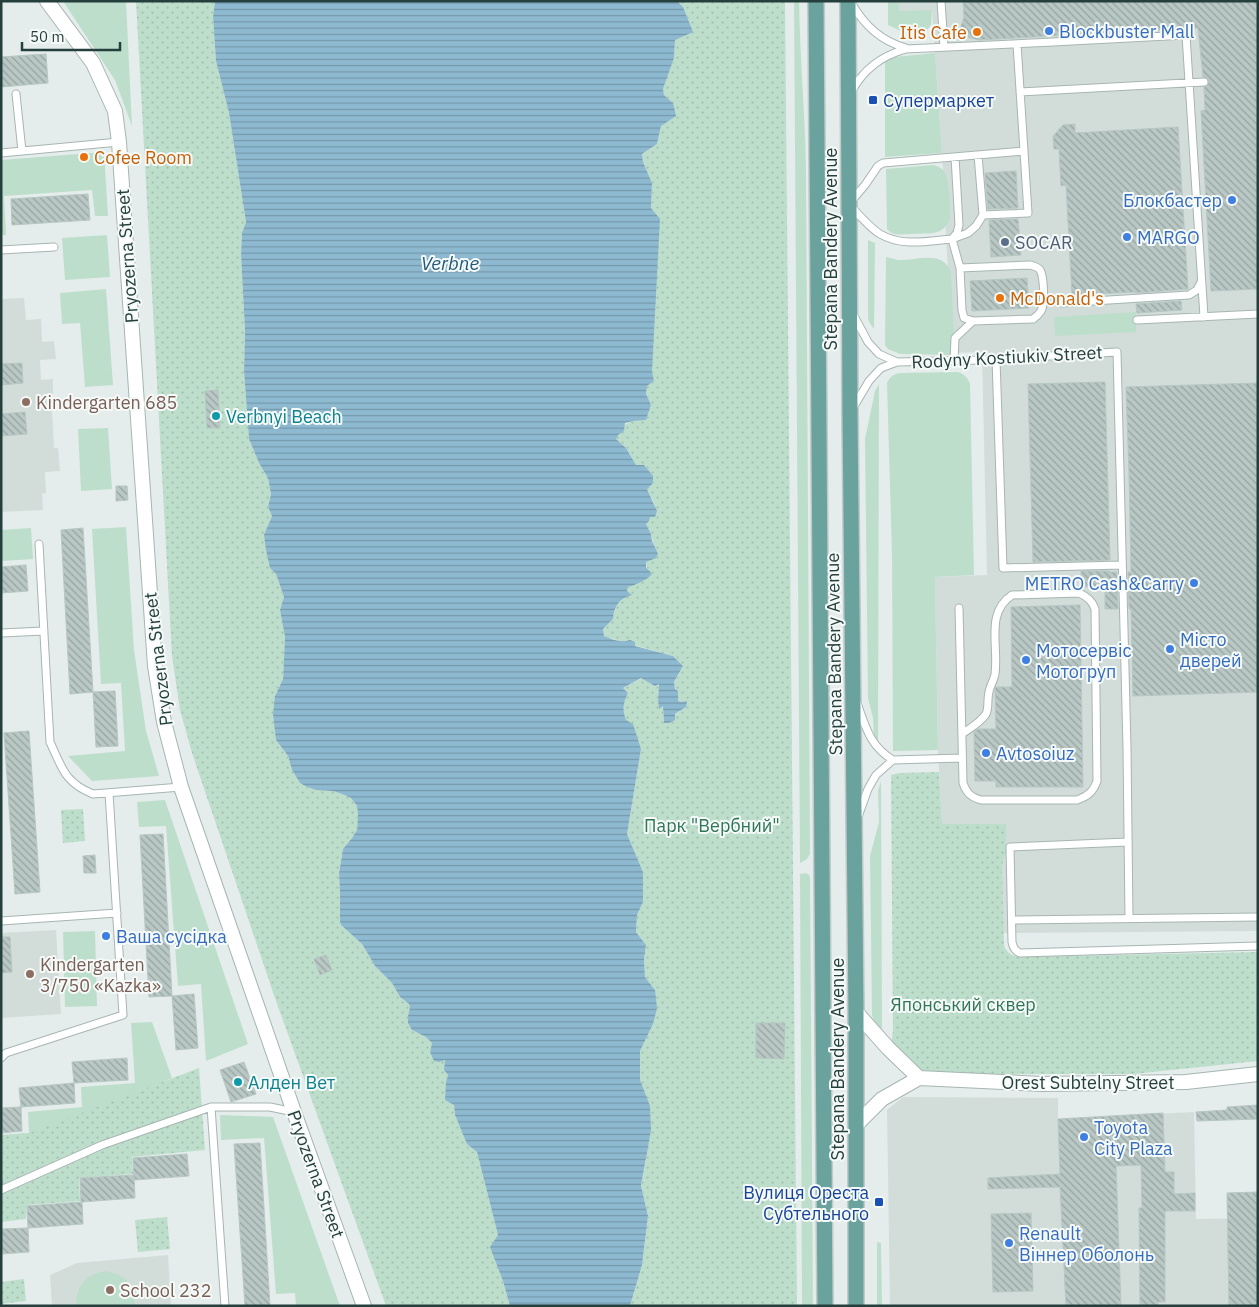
<svg xmlns="http://www.w3.org/2000/svg" width="1259" height="1307" font-family="'IBM Plex Sans',sans-serif">
	<defs>
		<pattern id="park-dots" width="8" height="8" patternUnits="userSpaceOnUse" patternTransform="scale(1.25)"><rect width="8" height="8" fill="#bedecc"/><path d="M2 2h.1M6 6h.1" fill="none" stroke="#a3c0b0" stroke-width="1.8" stroke-linecap="round"/></pattern>
		<pattern id="water-rules" width="6" height="5" patternUnits="userSpaceOnUse" patternTransform="scale(1.25)"><rect width="6" height="5" fill="#8ebad1"/><path d="M0 2.5h6" fill="none" stroke="#7499ab"/></pattern>
		<pattern id="building-back-hatch" width="6" height="6" patternUnits="userSpaceOnUse" patternTransform="scale(1.25)"><rect width="6" height="6" fill="#b9c8c5"/><path d="M-1 5l2 2M0 0l6 6M5-1l2 2" fill="none" stroke="#96a4a1"/></pattern>
	</defs>
	<rect width="100%" height="100%" fill="#e4edeb"/>
	<path fill="#d2ddda" d="M899,1H1258V931L1008,933L1001,932L942,824L938,750L935,577L987,575L982,352L952,353L942,153L932,11H899Z
		M24,298L26,320L41,319L42,342L54,341L56,359L40,360L41,380L53,379V394H51L54,448H58L60,471L45,472L46,493L42,494L43,510L1,512V299Z
		M56,930L61,1014L1,1018V933Z
		M903,1097L1058,1098V1119L1194,1112L1196,1219L1258,1218V1306H890L887,1110Z
		M168,1255L171,1306H52L50,1275L77,1263Z"/>
	<path fill="#bedecc" d="M63,1H126L132,126L115,80Z
		M794,1H799C800,58 805,114 806,170L810,854L807,859L800,863Z
		M888,1H899V11L932,10L931,25L927,30L901,31L888,25Z
		M935,53L942,153L885,157V62L894,57Z
		M104,152L108,216H95L92,190L4,196L6,235H1V160Z
		M933,165C938,166 942,168 945,173C949,179 951,208 950,216C950,220 947,226 943,229C936,235 922,233 912,234C903,234 893,237 887,229L886,169Z
		M107,235L110,277L65,280L62,238Z
		M868,240L875,243L874,329L869,322L868,318Z
		M886,257C890,258 894,259 898,260C917,261 942,249 951,272L954,335L951,339V355L900,354L888,349L885,345Z
		M106,289L113,385L85,387L80,323L62,324L60,293Z
		M1136,312V332L1055,336L1054,317Z
		M958,372C964,374 968,378 970,384L974,575L935,577L938,750L895,751H893L892,555L887,383C890,377 893,374 900,373Z
		M879,384L878,745L874,738L873,718L868,698L865,439L875,391Z
		M108,428L112,489L81,491L78,429Z
		M126,527L134,650L146,731L159,776L92,781L68,756L125,751L121,683L101,684L92,529Z
		M31,528L33,559L1,561V530Z
		M881,781L882,1025L881,1036L876,1029L872,1015L870,856L879,822L878,791Z
		M165,800L248,1044L206,1061L201,984L178,986L166,826L139,827L137,802Z
		M806,873L809,875L810,878L813,1306H802L800,874Z
		M95,931L97,1006L65,1007L63,932Z
		M152,1022L172,1078L1,1150V1135L29,1133L28,1112L82,1107L81,1087L135,1083L131,1023Z
		M220,1115L273,1117L340,1306H296L295,1293L276,1294L264,1138L221,1140Z
		M877,1242L881,1243L882,1306H877Z
		M106,1271C127,1275 134,1285 135,1306H76C76,1285 86,1274 106,1271Z"/>
	<path fill="url(#park-dots)" d="M136,1H215L213,17L216,61L229,113L246,222L242,233L241,254L245,331L244,371L249,439L259,463L268,477L271,494L268,507L272,516L269,523L270,568L276,574L284,597L280,610L285,637L283,679L275,696L276,740L288,756L292,770L300,783L307,787L316,790L333,791L342,794L351,798L357,806L358,815L357,830L352,838L343,849L339,872L340,892V922L341,925L362,944L368,954L375,966L392,983L400,997L409,1004L410,1007L408,1016L412,1030L426,1037L432,1043L430,1052L445,1060L448,1075L446,1082L454,1105L455,1115L467,1143L477,1152L498,1235L503,1281L510,1306H386L276,1001L192,753L180,710L172,656Z
		M677,1H785L797,1306H630L642,1265L648,1216L641,1187L646,1160L643,1089L640,1080V1051L653,1024L655,990L645,977L644,960L646,945L636,932L637,915L643,902V872L627,834L641,749L626,720L623,712L624,702L628,693L623,688L642,678L648,681L659,684L658,701L659,708L663,705L664,723L686,707V701L681,702L678,701L674,683L683,666L673,656L609,638L604,636L603,629L613,619C614,607 620,599 631,594L626,591L627,587C634,586 647,580 651,574C642,561 647,561 655,549L651,534L646,524L655,505L647,489L648,470L644,465H636L626,448L616,439C621,422 630,421 646,420L651,405L646,394L647,386L654,381L652,371L651,208L652,183L643,162L642,154L657,144L661,126L673,103L664,95L663,89L674,58L675,40L683,7Z
		M939,772L942,824H1006V851L1002,865L1004,946C1007,953 1012,956 1019,957L1258,952V1061L1133,1074H931C913,1068 904,1057 891,1044L893,1031L891,775L899,773Z
		M83,809L85,841L63,843L61,810Z
		M199,1068L205,1150L132,1157L133,1174L79,1178L80,1201L27,1205L26,1219L1,1222V1135L29,1133Z
		M167,1217L170,1249L138,1252L135,1220Z
		M24,1279L26,1301L1,1304V1282Z"/>
	<path fill="url(#water-rules)" d="M215,1H677L683,7L693,32L675,40L674,58L663,89L664,95L673,103L676,116L661,126L657,144L642,154L643,162L652,183L651,208L660,219L652,371L654,381L647,386L646,394L651,405L646,420L634,421L625,423L624,431L618,435L616,439L626,448L636,465H644L653,476V483L647,489L657,511L655,517H650L649,521L646,524L651,534L652,541L658,554L656,558L646,562V567L652,574C647,580 634,586 627,587V591L632,595C619,598 614,607 613,619L603,629L604,636C613,640 621,643 630,640L635,642V646L673,656L683,666L674,682L675,689L678,691V701L681,702L687,701L686,707L675,714V720L669,723H664L663,706L659,709L658,701L659,684L655,686L641,678L623,688L628,693C623,703 622,710 626,720L633,724L641,749L627,834L643,872V902L637,915L636,932L646,945L644,960L645,977L655,990L657,1008L653,1024L640,1051V1080L650,1106L651,1130L641,1186L648,1216L642,1265L630,1306H510L503,1281L490,1247L498,1235L477,1152L467,1144L455,1115L454,1105L445,1100L446,1082L448,1075L444,1070L445,1060L439,1062L434,1061L430,1052L432,1043L426,1037L412,1030L408,1023V1016L410,1007L409,1004L400,997L392,983L375,966L368,954L362,944L341,925L340,922V892L339,873L343,849L352,838L357,830L358,815L357,806L351,798L342,794L333,791L316,790L307,787L300,783L292,770L288,756L276,740L273,714L275,696L283,679L285,637L280,610L284,597L276,574L270,568L266,550L264,535L272,516L268,507L271,494L268,478L259,463L249,439L244,371L245,331L241,254L242,233L246,222L229,113L216,61L213,17Z"/>
	<path fill="url(#building-back-hatch)" stroke="#b7c7c3" d="M963,1H1258V289L1211,291L1201,111L1205,110L1204,87L1207,86L1209,82L1208,79L1203,77L1198,28L979,40L958,35L964,17Z
		M46,54L48,83L1,87V57Z
		M1075,124V133L1178,127L1188,289L1136,293V292L1072,295L1066,185L1061,186L1059,149H1054L1053,136L1063,125Z
		M1016,171L1018,208L988,209L985,173Z
		M88,194L90,220L12,225L11,199Z
		M1018,219L1021,255L991,257L989,220Z
		M1027,278L1029,308L972,311L970,281Z
		M1181,301L1182,310L1137,313L1136,304Z
		M22,363L23,383L1,385V364Z
		M1105,382L1110,560L1033,562L1028,384Z
		M1258,383V692L1133,696L1131,609H1129L1128,572H1131L1129,474L1126,387Z
		M218,390L220,428H207L205,391Z
		M25,412L27,434L1,436V414Z
		M116,486H127L128,500L116,501Z
		M83,528L93,692L70,694L61,530Z
		M26,565L28,591L1,593V567Z
		M1081,571H1110V572H1117L1118,609H1105V586L1081,587Z
		M1080,605L1083,787H996V781H975L974,732L978,729H996L995,689L996,687H1012L1011,607Z
		M115,691L118,746L96,747L93,692Z
		M29,731L40,892L15,894L4,733Z
		M163,834L172,996L149,997L140,835Z
		M95,855L96,873H84L83,856Z
		M1,937H10L12,972L1,973Z
		M326,955L332,970L320,975L314,959Z
		M194,994L198,1048L176,1050L172,996Z
		M756,1023H785L784,1059L756,1058Z
		M127,1058L128,1080L74,1083L72,1062Z
		M244,1062L256,1094L231,1102L220,1070Z
		M74,1083L75,1103L21,1107L19,1088Z
		M1258,1105V1119L1197,1121L1196,1112L1227,1110V1107Z
		M21,1107L22,1131L1,1133V1108Z
		M1163,1113L1165,1172H1174V1194L1195,1193V1211H1165V1302H1158V1306H1140L1139,1208H1142L1141,1165L1116,1166L1121,1306H1066L1060,1187L988,1189V1178L1060,1174L1058,1119Z
		M260,1143L270,1306H245L234,1144Z
		M187,1154L189,1176L134,1180L133,1158Z
		M134,1175L135,1198L81,1202L80,1178Z
		M1258,1192V1306H1229L1227,1193Z
		M82,1202L83,1224L28,1228L27,1206Z
		M1031,1213L1033,1291L993,1292L991,1214Z
		M28,1228L29,1252L1,1254V1229Z"/>
	<g fill="none" stroke-linecap="round" stroke-linejoin="round">
		<g stroke="#a7b5b3" stroke-width="9">
			<path id="service" d="M941,1L944,47
				M852,4C865,26 881,41 906,48
				M851,92C864,69 881,56 906,49L1053,42L1186,35L1204,317
				M1020,92L1204,82
				M16,94L22,151
				M1,153L119,142
				M955,157L959,225L957,233L952,239C928,241 902,247 880,234C870,228 857,213 849,204L865,185L878,166L883,163L1024,151
				M983,215L1028,213L1017,44
				M1,250L54,247
				M1061,303L1189,295L1197,290L1201,282
				M853,314L868,342L879,354L897,362
				M1137,320L1258,314
				M973,321L964,318L962,310L960,268L952,239L968,233L976,226L983,215L978,155
				M996,359L1003,568L1121,565
				M954,361L955,338L973,321L1033,319C1036,317 1039,314 1041,311C1045,304 1044,276 1040,270C1038,267 1034,266 1030,265L960,268
				M853,408L869,381L881,368L897,362L981,360L1117,352L1127,748L1129,918
				M39,544L50,742C62,768 65,783 93,794L181,787
				M959,608L963,783C967,794 971,797 981,800H1077C1088,796 1093,792 1097,781L1095,609C1092,601 1088,597 1079,593L1012,595C985,613 999,646 995,674C994,680 990,686 989,692C987,699 989,708 986,714C980,723 970,728 962,734
				M1,633L44,631
				M857,703C866,728 870,746 893,760
				M859,814L868,789L876,775L893,760L962,758
				M1127,842L1010,847L1012,942C1013,948 1015,951 1020,953L1258,946
				M1012,920L1258,917
				M1,921L117,913
				M1,1058L6,1053L123,1015L109,793
				M211,1107L225,1306
				M1,1190L102,1145L211,1107H270L294,1112"/>
		</g>
		<g stroke="#a7b5b3" stroke-width="16">
			<path id="minor" d="M47,1L93,63L115,111L119,142L155,666L164,722L181,787L294,1112L364,1306
				M919,1078L1042,1084L1186,1082L1258,1074
				M856,1125L882,1099L919,1078L888,1048L856,1012"/>
		</g>
		<g stroke="#c2c9c8" stroke-width="18">
			<path id="primary" d="M816,1L825,1306
				M848,1L850,413L856,1012V1306"/>
		</g>
		<use href="#service" stroke="#fff" stroke-width="7"/>
		<use href="#minor" stroke="#fff" stroke-width="14"/>
		<use href="#primary" stroke="#6aa29e" stroke-width="15"/>
	</g>
	<g fill="#3f7fe0" stroke="#f5faf8" stroke-width="2">
		<circle cx="1049" cy="31" r="5"/>
		<circle cx="1232" cy="200" r="5"/>
		<circle cx="1127" cy="237" r="5"/>
		<circle cx="1194" cy="583" r="5"/>
		<circle cx="1170" cy="649" r="5"/>
		<circle cx="1026" cy="660" r="5"/>
		<circle cx="986" cy="753" r="5"/>
		<circle cx="106" cy="936" r="5"/>
		<circle cx="1084" cy="1137" r="5"/>
		<circle cx="1009" cy="1243" r="5"/>
	</g>
	<g fill="#e8710a" stroke="#f5faf8" stroke-width="2">
		<circle cx="977" cy="32" r="5"/>
		<circle cx="84" cy="157" r="5"/>
		<circle cx="1000" cy="298" r="5"/>
	</g>
	<g fill="#1a4fb4" stroke="#f5faf8" stroke-width="2">
		<rect x="868" y="95" width="10" height="10" rx="2.5"/>
		<rect x="874" y="1197" width="10" height="10" rx="2.5"/>
	</g>
	<circle fill="#5c6f8a" stroke="#f5faf8" stroke-width="2" cx="1005" cy="242" r="5"/>
	<g fill="#8d6e63" stroke="#f5faf8" stroke-width="2">
		<circle cx="26" cy="402" r="5"/>
		<circle cx="30" cy="974" r="5"/>
		<circle cx="110" cy="1290" r="5"/>
	</g>
	<g fill="#0f9aa8" stroke="#f5faf8" stroke-width="2">
		<circle cx="216" cy="416" r="5"/>
		<circle cx="238" cy="1082" r="5"/>
	</g>
	<g text-anchor="middle" dominant-baseline="central" stroke-width="4" stroke-linejoin="round" paint-order="stroke">
		<g font-size="18" fill="#366cbe" stroke="#f5faf8" text-anchor="start">
			<text x="1059" y="31">Blockbuster Mall</text>
			<text x="1222" y="200" text-anchor="end">Блокбастер</text>
			<text x="1137" y="237">MARGO</text>
			<text x="1184" y="583" text-anchor="end">METRO Cash&amp;Carry</text>
			<text x="1180" y="639">Місто<tspan x="1180" dy="21">дверей</tspan></text>
			<text x="1036" y="650">Мотосервіс<tspan x="1036" dy="21">Мотогруп</tspan></text>
			<text x="996" y="753">Avtosoiuz</text>
			<text x="116" y="936">Ваша сусідка</text>
			<text x="1094" y="1127">Toyota<tspan x="1094" dy="21">City Plaza</tspan></text>
			<text x="1019" y="1233">Renault<tspan x="1019" dy="21">Віннер Оболонь</tspan></text>
		</g>
		<g font-size="18" fill="#c56008" stroke="#f5faf8" text-anchor="start">
			<text x="967" y="32" text-anchor="end">Itis Cafe</text>
			<text x="94" y="157">Cofee Room</text>
			<text x="1010" y="298">McDonald's</text>
		</g>
		<g font-size="18" fill="#164399" stroke="#f5faf8" text-anchor="start">
			<text x="883" y="100">Супермаркет</text>
			<text x="869" y="1192" text-anchor="end">Вулиця Ореста<tspan x="869" dy="21">Субтельного</tspan></text>
		</g>
		<g font-size="18" fill="#4e5e75" stroke="#f5faf8" text-anchor="start">
			<text x="1015" y="242">SOCAR</text>
		</g>
		<g font-size="18" fill="#243f3c" stroke="#f5faf8">
			<text transform="translate(830 249) rotate(-90)">Stepana Bandery Avenue</text>
			<text transform="translate(127 256) rotate(-94)">Pryozerna Street</text>
			<text transform="translate(1007 357) rotate(-3)">Rodyny Kostiukiv Street</text>
			<text transform="translate(834 654) rotate(-91)">Stepana Bandery Avenue</text>
			<text transform="translate(158 659) rotate(-97)">Pryozerna Street</text>
			<text transform="translate(837 1059) rotate(-90)">Stepana Bandery Avenue</text>
			<text x="1088" y="1082">Orest Subtelny Street</text>
			<text transform="translate(316 1174) rotate(70)">Pryozerna Street</text>
		</g>
		<g font-size="18" fill="#785e54" stroke="#f5faf8" text-anchor="start">
			<text x="36" y="402">Kindergarten 685</text>
			<text x="40" y="964">Kindergarten<tspan x="40" dy="21">3/750 «Kazka»</tspan></text>
			<text x="120" y="1290">School 232</text>
		</g>
		<g font-size="18" fill="#0d838f" stroke="#f5faf8" text-anchor="start">
			<text x="226" y="416">Verbnyi Beach</text>
			<text x="248" y="1082">Алден Вет</text>
		</g>
		<g font-size="18" fill="#2f7557" stroke="#f5faf8">
			<text x="712" y="825">Парк "Вербний"</text>
			<text x="963" y="1004">Японський сквер</text>
		</g>
		<g font-size="19" font-style="italic" fill="#1f597a" stroke="#f5faf8">
			<text x="450" y="263">Verbne</text>
		</g>
	</g>
	<rect width="1259" height="1307" fill="none" stroke="#243f3c" stroke-width="5"/>
	<path d="M22 42v8h98v-8" fill="none" stroke="#243f3c" stroke-width="2.5"/>
	<text x="30" y="42" font-size="15" fill="#243f3c" stroke="#f5faf8" stroke-width="4" paint-order="stroke">50 m</text>
</svg>
